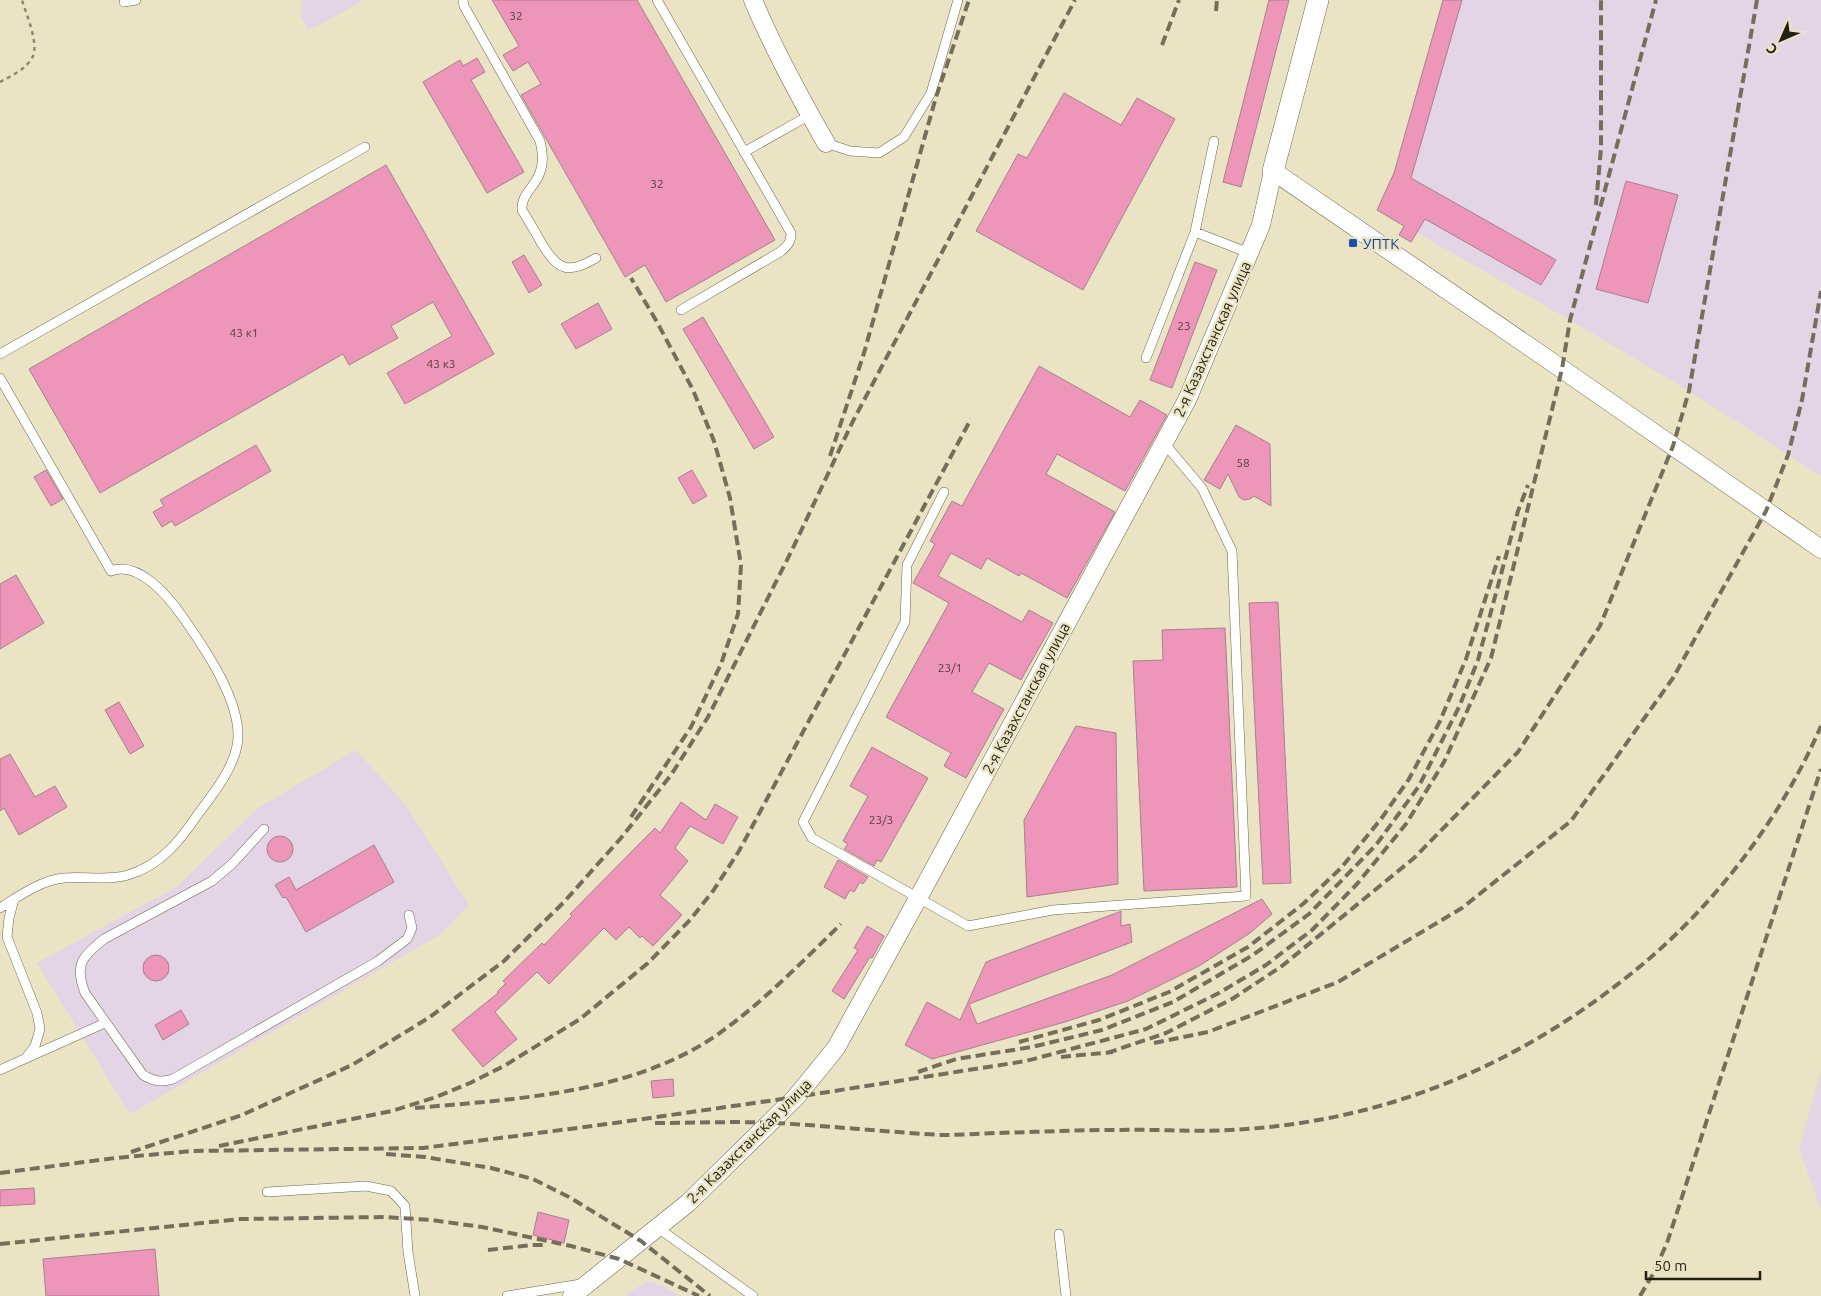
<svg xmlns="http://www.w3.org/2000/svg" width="1821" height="1296" font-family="Ubuntu,sans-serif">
	<rect width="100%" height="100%" fill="#ebe4c4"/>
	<path fill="#e3d4e6" d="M302,0H364L323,23L308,30L301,16Z
		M1443,0H1821V476L1689,391L1570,320L1377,210L1394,173Z
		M356,750L405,804L469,905L441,934L130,1114L37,963L178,886L258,808Z
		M1821,1071V1210L1799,1148Z
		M647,1281L663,1286L679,1296H624Z"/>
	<path fill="#ee96b9" stroke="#a3828e" d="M492,0H637L775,240L666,302L645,265L625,277L521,95L541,84L528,62L513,71L503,55L519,46Z
		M1269,0H1289L1241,187L1223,182Z
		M1443,0H1462L1411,178L1556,260L1541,285L1425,219L1411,242L1399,235L1404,226L1377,210L1394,173Z
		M477,58L485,72L471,80L524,172L487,193L423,82L460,60L463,66Z
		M1064,93L1121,125L1137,98L1175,119L1083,290L976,231L1018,154L1027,158Z
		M386,165L494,354L405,404L387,373L452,336L433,302L391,326L398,338L349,365L343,354L100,493L29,369Z
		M1626,181L1678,195L1648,303L1596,289Z
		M524,255L542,285L529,293L512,262Z
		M1195,262L1217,270L1172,388L1150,380Z
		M598,303L612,329L576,349L561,324Z
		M703,317L774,437L754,449L683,329Z
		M1039,366L1130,417L1140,400L1167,415L1125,491L1057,454L1046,474L1115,512L1067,598L1021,573L1019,576L987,558L981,569L951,553L938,576L1022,622L1029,610L1053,623L1021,680L989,663L972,692L1004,709L966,778L944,766L951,753L886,717L949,603L913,583L935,544L930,541L952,501L962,506Z
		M1236,425L1270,444L1271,506L1254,496L1250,499L1244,500L1239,497L1228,474L1220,489L1204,480Z
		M256,445L271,471L175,526L172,521L162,527L153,512L164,506L160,500Z
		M46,470L63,499L51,506L34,477Z
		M692,470L707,496L693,504L678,478Z
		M16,575L44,623L0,649V584Z
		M1278,602L1291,883L1263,884L1249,603Z
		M1225,628L1237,887L1144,891L1133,661L1163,660L1162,630Z
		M119,702L144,746L130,754L105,710Z
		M1076,726L1116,733L1118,884L1027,897L1024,820Z
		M872,747L928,778L881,862L877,860L874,866L844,849L848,844L843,841L868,796L850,786Z
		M10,754L35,797L55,786L67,807L19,835L4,808L0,811V759Z
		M681,802L706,820L715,804L738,817L723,844L690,826L675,848L688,861L660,895L682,915L653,946L642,936L640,938L629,927L616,940L604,928L549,984L537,972L495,1012L517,1039L483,1067L452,1030L498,993L497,992L506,983L503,981L542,943L544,945L572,916L570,914L655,828L660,833Z
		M267 849a13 13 0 1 1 26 0a13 13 0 1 1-26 0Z
		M374,845L394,882L306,932L286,897L283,898L275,885L289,877L296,890Z
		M838,860L868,877L863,884L860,882L854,892L850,890L845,899L824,887Z
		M1262,899L1272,914L1250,933L1199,966L1128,1001L1065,1022L932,1059L905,1045L927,1002L960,1020L986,962L1119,912L1121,911V926L1130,924L1132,942L969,1004L977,1024L1112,975Z
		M867,926L884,936L872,958L870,957L844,999L832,991L858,950L854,948Z
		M143 968a13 13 0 1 1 26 0a13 13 0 1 1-26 0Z
		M181,1010L189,1024L163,1040L155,1025Z
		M673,1079L674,1096L653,1098L651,1081Z
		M34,1188L35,1204L0,1206V1190Z
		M538,1212L569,1220L564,1243L533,1235Z
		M155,1249L159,1296H46L43,1259Z"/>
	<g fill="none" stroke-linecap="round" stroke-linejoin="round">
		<g stroke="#6a6548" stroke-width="10">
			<path id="service" d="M463,0L464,6L540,141C543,154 544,165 538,177C532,189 521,196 522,210C529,221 535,232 542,244C558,270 568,275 596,258
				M657,0L791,233C791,243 787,246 780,252L681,310
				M124,2L136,0
				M826,143L850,151L879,153L904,137L931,93L958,0
				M744,152L810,115
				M1195,232L1214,141
				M0,354L365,147
				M1146,358L1195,232L1249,253
				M0,378L111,571C138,560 168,596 182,616C204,647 245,706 237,746C232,771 213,794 198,814C180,841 161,865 128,875C108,881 85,876 64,878C41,880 19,896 0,908
				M944,492L907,565L905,622L803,822L812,838L968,926L1053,910L1246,896L1232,551L1202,488L1164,443
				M264,829L232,864L212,881L104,939C82,957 74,964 85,993L143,1075C154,1081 161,1083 173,1079L378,961L407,939L412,928L409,915
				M14,899L9,918L7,937L37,1013L40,1029L35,1046L26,1058
				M0,1070L105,1023
				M267,1192L366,1186L391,1191L405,1206L408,1252L415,1296
				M658,1228L753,1296
				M1059,1234L1066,1296
				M507,1296L581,1284"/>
		</g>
		<g stroke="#6a6548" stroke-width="19">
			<path id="minor" d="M753,0C774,50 799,96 826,143
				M572,1296L688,1203L796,1097L836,1048L922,891L1187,400L1261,225L1273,171L1562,369L1821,549"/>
		</g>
		<g stroke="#6a6548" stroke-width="22">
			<path id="tertiary" d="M1273,171L1318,0"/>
		</g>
		<path stroke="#8d8871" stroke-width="2.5" stroke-dasharray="4 4" stroke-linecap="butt" d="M0,82C11,76 25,70 32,58C40,45 26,14 22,0"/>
		<use href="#service" stroke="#fff" stroke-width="9"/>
		<use href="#minor" stroke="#fff" stroke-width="18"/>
		<use href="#tertiary" stroke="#fff" stroke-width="21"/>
		<path stroke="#746f5b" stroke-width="4" stroke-dasharray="10 5" stroke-linecap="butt" d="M1216,11L1217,0
			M1162,45L1179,0
			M1596,205L1601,148V0
			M830,456L864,353L936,97L969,0
			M631,817L691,727L721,664L738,614L741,565L730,498L714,441L693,390L657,322L631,278
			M1019,1042L1099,1020L1169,992L1248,947L1303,904L1341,868L1381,819L1409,779L1440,721L1466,659L1499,556
			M1154,1043L1208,1032L1338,982L1462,908L1571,821L1673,678L1766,511L1788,455L1802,400L1821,291
			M1107,1053L1166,1033L1232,999L1282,966L1414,858L1518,752L1600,626L1673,446L1689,391L1757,0
			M1061,1057L1113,1052
			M918,1072L956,1059L1032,1047L1102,1030L1173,1002L1253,955L1309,914L1376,845L1419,786L1459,707L1478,660L1518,511L1528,485
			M415,1108C516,1099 631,1094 717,1035C762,1003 801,963 841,924
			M655,1123C695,1123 735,1121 775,1123C831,1126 886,1132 942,1135C959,1135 977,1134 995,1133C1035,1132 1075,1130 1115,1130C1153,1129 1191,1132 1229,1130C1381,1123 1514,1068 1632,973C1712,909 1780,821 1821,726
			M219,1146L392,1111L436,1097L470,1083L504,1066L580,1019L648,963L690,920L713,891L739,851L971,419
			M131,1152L242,1115L352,1065L430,1017L504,961L564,902L621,838L671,775L708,717L792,550L852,423L1075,0
			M386,1154L425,1157L491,1168L533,1179L569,1197L641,1241L710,1296
			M0,1173L115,1158L192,1151L423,1148L615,1123L796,1097L1026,1061L1146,1029L1219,993L1266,965L1312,930L1357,884L1406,824L1444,762L1491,658L1562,369L1570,320L1656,0
			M0,1244L241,1219L385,1217L431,1220L482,1227L571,1246L619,1259L699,1296
			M488,1250L532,1245H546
			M1640,1296L1653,1274L1667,1243L1821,769"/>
	</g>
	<rect fill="#1a4fb4" stroke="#ebe4c4" stroke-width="2" x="1348" y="238" width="10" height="10" rx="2.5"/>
	<g text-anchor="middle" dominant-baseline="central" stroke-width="5" stroke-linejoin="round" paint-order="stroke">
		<g font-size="12" fill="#553d3c">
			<text x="516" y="15">32</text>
			<text x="657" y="183">32</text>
			<text x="1184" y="325">23</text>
			<text x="244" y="332">43 к1</text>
			<text x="441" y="363">43 к3</text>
			<text x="1243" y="462">58</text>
			<text x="950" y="667">23/1</text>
			<text x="881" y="819">23/3</text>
		</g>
		<g font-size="15" fill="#164399" stroke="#ebe4c4" text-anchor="start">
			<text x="1363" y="243">УПТК</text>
		</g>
		<g font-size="15" fill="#221f13" stroke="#ebe4c4">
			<text transform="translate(1212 339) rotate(-66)">2-я Казахстанская улица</text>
			<text transform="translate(1026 698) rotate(-62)">2-я Казахстанская улица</text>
			<text transform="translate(749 1141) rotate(-45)">2-я Казахстанская улица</text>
		</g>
	</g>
	<g transform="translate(1781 40) rotate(225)" stroke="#ebe4c4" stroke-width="4" paint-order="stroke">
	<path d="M0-4L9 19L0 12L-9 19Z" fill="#221f13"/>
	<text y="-8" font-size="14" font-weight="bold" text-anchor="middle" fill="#221f13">С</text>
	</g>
	<path d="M1646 1271v8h114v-8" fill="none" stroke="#221f13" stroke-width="2.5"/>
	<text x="1654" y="1271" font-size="15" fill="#221f13" stroke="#ebe4c4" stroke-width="4" paint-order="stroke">50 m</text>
</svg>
